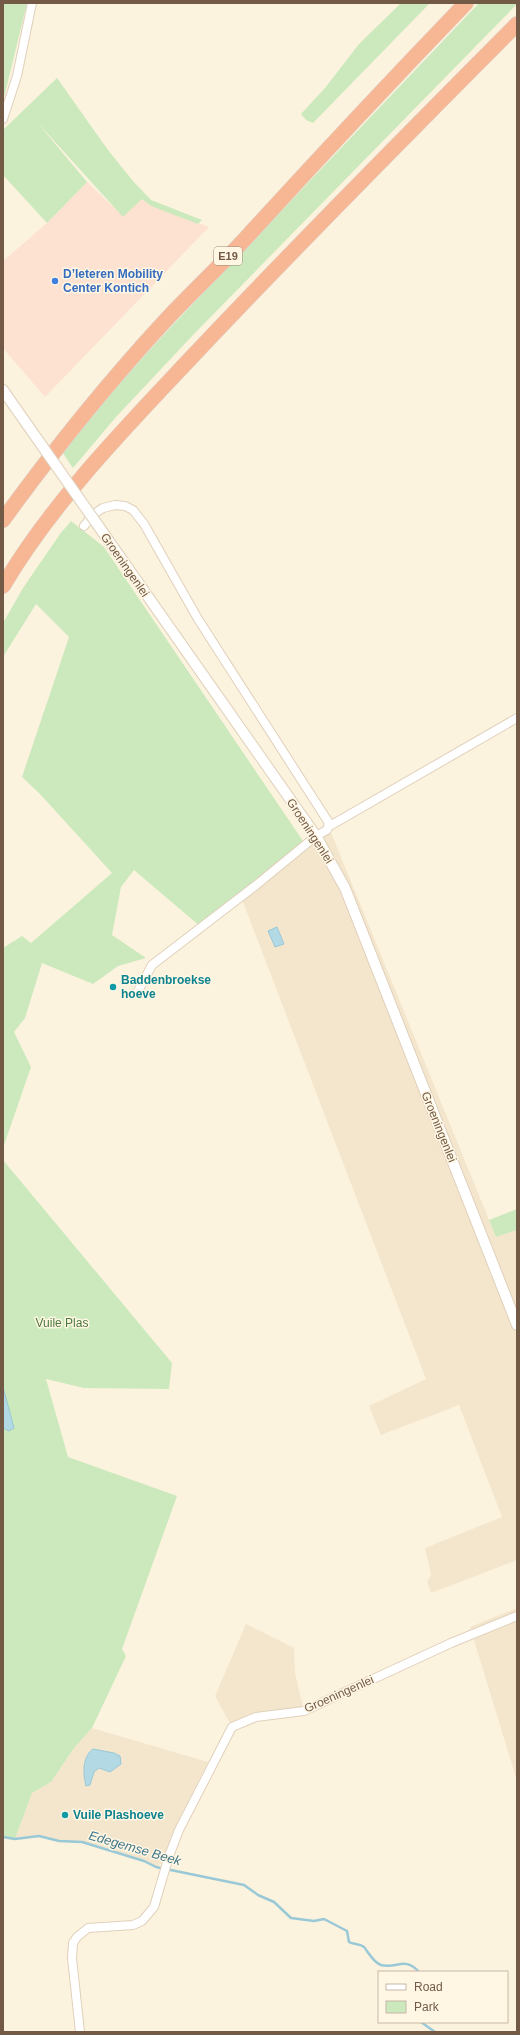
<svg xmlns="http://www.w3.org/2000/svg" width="520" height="2035" font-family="Arial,sans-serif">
	<rect width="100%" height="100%" fill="#fcf3de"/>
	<path fill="#f4e6cd" d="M330,830L496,1237L517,1230V1560L431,1593L427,1582L431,1575L425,1548L502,1517L459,1405L381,1435L369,1406L426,1379L241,897Z
		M517,1608V1781L470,1627Z
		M246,1624L294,1648L295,1673L304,1711L256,1717L232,1727L215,1696Z
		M92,1728L208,1762L178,1821L161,1864L156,1867L144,1861L82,1842L59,1841L39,1836L15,1839L32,1793L51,1782L74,1748Z"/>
	<path fill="#fde2d1" d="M87,182L123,216L142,199L151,206L209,227L45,397L3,348V261L47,223Z"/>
	<path fill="#cbe9bd" d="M3,3H27L3,102Z
		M401,3H430L313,123L306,120L301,114L325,88L359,44Z
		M479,3L517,4L194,334L116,417L73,468L62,452L113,390L169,329Z
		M57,78L108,150L133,181L151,200L202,220L198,224L151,206L142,199L123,217L37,122L87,182L47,223L3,175V130Z
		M71,521L104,547L305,844L201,927L134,870L121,887L112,935L146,958L118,966L93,984L42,963L25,1018L14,1032L31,1067L3,1148V948L22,936L31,943L112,873L40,794L22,777L69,637L36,604L3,657V623L23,588L60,534Z
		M3,1160L172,1363L169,1389L84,1388L46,1379L68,1457L177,1496L122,1649L126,1656L92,1728L74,1748L51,1782L32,1793L15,1839L3,1837Z
		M517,1209V1230L496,1237L489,1220Z"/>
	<path fill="#b3d9e5" stroke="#99c8d7" d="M277,927L284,944L275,947L268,931Z
		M3,1387L14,1428L9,1431L3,1428Z
		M93,1749L114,1753L120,1756L121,1764L110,1772L99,1768L94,1772L90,1785L86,1786C83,1774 82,1757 93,1749Z"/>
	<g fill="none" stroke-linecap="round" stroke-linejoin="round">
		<path stroke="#99c8d7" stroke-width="2.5" d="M3,1837L15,1839L39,1836L59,1841L82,1842L144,1861L156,1867L244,1885L258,1895L274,1902L291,1918L314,1921L324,1919L347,1931L349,1942C354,1945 359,1943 364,1947C369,1953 373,1962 381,1965C397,1969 405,1956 419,1972
			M421,2022L435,2032"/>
		<g stroke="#e0d0bb" stroke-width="10">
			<path id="minor" d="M3,119L17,76L32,3
				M84,526L94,514L103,508L115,505L125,506L133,510L144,524L198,619L329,823L327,830L316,836L255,886L152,965L137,993
				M328,827L517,718
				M80,2032L72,1958L73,1943L77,1937L88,1928L133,1925L142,1921L154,1907L169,1856L179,1830L232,1727L256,1717L304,1711L451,1643L517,1616"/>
		</g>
		<g stroke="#e0d0bb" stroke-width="12">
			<path id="tertiary" d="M3,390L19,413
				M104,534L316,836L345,888L517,1325"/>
		</g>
		<g stroke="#ddd7d3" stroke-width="16">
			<path id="motorway" d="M3,520C53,451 106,385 164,322C190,294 218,268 244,240C317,160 391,81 466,3
				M3,586C52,503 124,429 190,359C297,245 407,135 517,24"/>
		</g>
		<use href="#minor" stroke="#fff" stroke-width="8"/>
		<use href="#tertiary" stroke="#fff" stroke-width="10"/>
		<use href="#motorway" stroke="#f8b794" stroke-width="15"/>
		<g stroke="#e0d0bb" stroke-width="12" stroke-linecap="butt">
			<path id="tertiary-bridge" d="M19,413L104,534"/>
		</g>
		<use href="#tertiary-bridge" stroke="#fff" stroke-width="10"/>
	</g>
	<circle fill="#3f7fe0" stroke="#fff7e4" stroke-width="1.5" cx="55" cy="281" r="4"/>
	<g fill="#0f9aa8" stroke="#fff7e4" stroke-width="1.5">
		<circle cx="113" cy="987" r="4"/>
		<circle cx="65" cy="1815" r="4"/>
	</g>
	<g text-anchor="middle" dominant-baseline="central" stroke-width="3" stroke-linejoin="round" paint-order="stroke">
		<rect fill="#fff7e4" stroke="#9c8975" stroke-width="1" x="214" y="247" width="28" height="18" rx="3"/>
		<g font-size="11" font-weight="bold" fill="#725a46">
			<text x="228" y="256">E19</text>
		</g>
		<g font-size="12" font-weight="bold" fill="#366cbe" stroke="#fff7e4" text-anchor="start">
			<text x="63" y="274">D’Ieteren Mobility<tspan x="63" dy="14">Center Kontich</tspan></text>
		</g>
		<g font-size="12" fill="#725a46" stroke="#fff7e4">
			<text transform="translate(125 565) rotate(55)">Groeningenlei</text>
			<text transform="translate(310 831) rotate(57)">Groeningenlei</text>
			<text transform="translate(439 1127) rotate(68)">Groeningenlei</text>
			<text transform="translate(339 1694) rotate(-24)">Groeningenlei</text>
		</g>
		<g font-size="12" font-weight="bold" fill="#0d838f" stroke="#fff7e4" text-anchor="start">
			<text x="121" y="980">Baddenbroekse<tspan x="121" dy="14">hoeve</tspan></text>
			<text x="73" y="1815">Vuile Plashoeve</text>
		</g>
		<g font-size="12" fill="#4b783f" stroke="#fff7e4">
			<text x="62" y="1323">Vuile Plas</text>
		</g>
		<g font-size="13" font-style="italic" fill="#43798d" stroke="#fff7e4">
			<text transform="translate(135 1848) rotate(16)">Edegemse Beek</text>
		</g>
	</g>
	<rect width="520" height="2035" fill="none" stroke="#725a46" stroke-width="8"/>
	<rect x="378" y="1971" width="130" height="52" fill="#fff7e4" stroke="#c7b8a5"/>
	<rect x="386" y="1984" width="20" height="6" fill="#ffffff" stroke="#c7b8a5"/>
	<text x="414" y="1991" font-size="12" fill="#725a46">Road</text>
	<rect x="386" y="2001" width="20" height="12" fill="#cbe9bd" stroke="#c7b8a5"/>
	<text x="414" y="2011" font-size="12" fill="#725a46">Park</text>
</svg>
